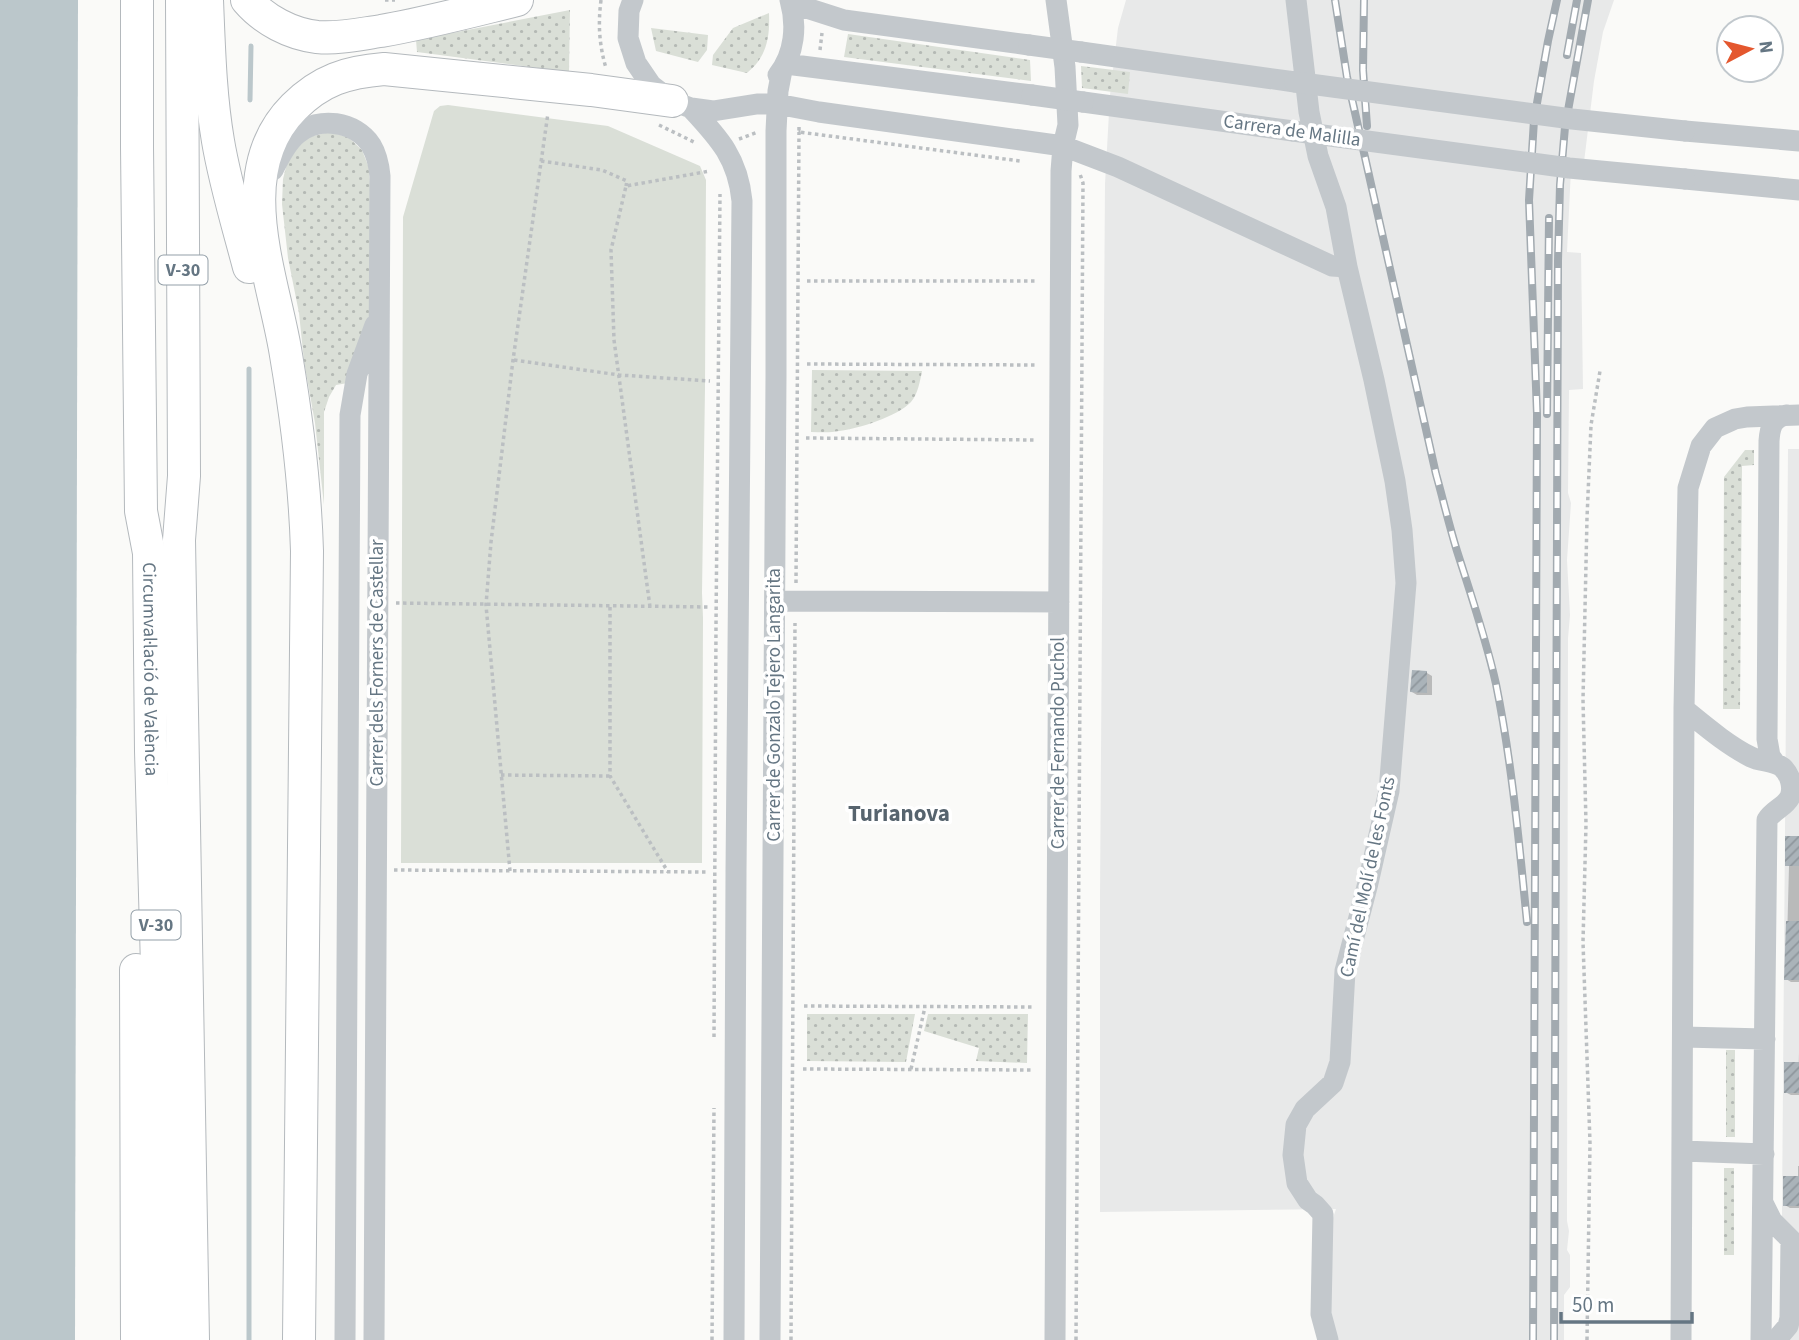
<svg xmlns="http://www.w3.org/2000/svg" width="1799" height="1340" font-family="'Source Sans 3',sans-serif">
	<defs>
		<pattern id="grass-dots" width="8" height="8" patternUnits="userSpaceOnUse" patternTransform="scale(1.75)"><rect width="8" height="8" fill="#dadfd7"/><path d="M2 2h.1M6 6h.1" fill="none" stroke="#b4b9b4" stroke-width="1.8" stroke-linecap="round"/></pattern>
		<pattern id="building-hatch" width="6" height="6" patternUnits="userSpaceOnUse" patternTransform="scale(1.75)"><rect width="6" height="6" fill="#aab3b9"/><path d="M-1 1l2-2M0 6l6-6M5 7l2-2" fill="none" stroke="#8e969c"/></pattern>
	</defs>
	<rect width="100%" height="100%" fill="#fafaf8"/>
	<path fill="#e8e9e9" d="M1126,0H1614L1603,32L1594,81L1584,162L1571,169L1567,252L1581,253L1583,389L1569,390L1568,493L1571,503L1567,560L1570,615L1568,638L1567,1221L1569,1231L1567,1250L1570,1255V1287L1564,1295V1340H1336L1331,1327L1330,1227L1336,1209L1100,1212V896L1105,184L1110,95L1118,28Z
		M1788,449H1799V1340H1781Z"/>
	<path fill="url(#grass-dots)" d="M570,10L569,72L417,52L416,40Z
		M769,13C770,37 767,57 747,73L712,65L713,55L733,28Z
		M651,28L708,35L707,50L698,62L656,51Z
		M848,34L1030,60L1031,81L844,57Z
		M1081,66L1130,72L1128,94L1082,88Z
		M329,132L348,137L362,150L369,168L371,201V311L348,383L336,385L329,397L324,412V505L315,423L304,361L299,313L288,258L282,204L283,179L287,163L296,148L309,137Z
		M812,370L922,371C920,381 918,394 911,402C898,416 858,429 839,431C830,433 820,432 811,432Z
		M1745,450H1754V465L1742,466L1740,709H1723L1724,477Z
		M807,1014H915L906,1062L807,1061Z
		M928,1014H1028L1027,1063L976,1061L979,1048L924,1031Z
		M1726,1050H1735V1137H1726Z
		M1724,1168H1734V1255H1724Z"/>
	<path fill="#dadfd7" d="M448,105L608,126L700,166L706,180L705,388L702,593L703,618L702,863H401L403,217L434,111L440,106Z"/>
	<path fill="#bbc7cb" d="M0,0H78L75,1340H0Z"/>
	<path fill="#0003" d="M1427,673L1432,676V695H1417L1412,692Z
		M1799,838V982H1791L1786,979L1789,866L1787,865Z
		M1798,1052L1799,1095H1791L1785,1092L1798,1064Z
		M1798,1166H1799V1208H1790L1785,1205L1798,1178Z"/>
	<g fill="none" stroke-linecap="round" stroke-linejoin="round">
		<path stroke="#bbc7cb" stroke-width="5" d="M250,100L251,46
			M249,1340V369"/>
	</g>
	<path fill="url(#building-hatch)" d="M1412,670L1427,671V693L1410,692Z
		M1785,836H1799V866H1785Z
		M1786,921H1799V980H1784Z
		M1784,1062H1799V1093H1784Z
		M1783,1176H1799V1206H1783Z"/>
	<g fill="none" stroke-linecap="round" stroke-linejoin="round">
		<g stroke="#b4b9bd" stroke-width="34">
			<g id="highway">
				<path id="s1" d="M137,0V147L141,511L149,553L151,751L162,1146L164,1340"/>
				<path d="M182,0L184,476L179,540L193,1340"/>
				<path d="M207,0C209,47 210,94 218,141C225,183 238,225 249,267"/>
				<path d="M247,0C264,20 291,34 317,37C339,39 360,34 381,31C427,23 472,11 517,0"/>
				<path d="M136,970L137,1340"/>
				<path d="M299,1340L307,551C305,485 297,420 286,355C274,278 228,173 294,107C321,80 347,72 384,69L591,90L672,101"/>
			</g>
		</g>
		<path stroke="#bbbfc2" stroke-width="3.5" stroke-dasharray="3.5 3.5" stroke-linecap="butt" d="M385,0H395
			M601,0C598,24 599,44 606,68
			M820,50L822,33
			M659,125L696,143
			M799,127V132L1020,161
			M739,139L758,132
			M541,161L602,170L627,181L626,186
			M807,281H1037
			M514,360L619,375L710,381
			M807,364L1037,365
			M806,438L1036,440
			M796,583L799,132H797
			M396,603L709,607
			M610,607V776L668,872
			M650,607L614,340L611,250L626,186L710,171
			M501,775L610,776
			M394,870L707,872
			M510,871L486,605L491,542L513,360L548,113
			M804,1006L1034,1007
			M714,1037L716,625L720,194
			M803,1069L1034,1070
			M911,1069L925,1007
			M712,1340L714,1108
			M791,1340L795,623
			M1076,1340L1083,183L1080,174
			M1587,1340L1590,1143L1583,942L1586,824L1583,700L1587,518L1591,425L1600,371"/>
		<path stroke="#c3c8cc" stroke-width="21" d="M633,0L629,11L628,38L636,63L651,85L672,101L691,108L713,111L757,104H777L819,112L1063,146L1118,167L1332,266L1347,267
			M1296,0L1309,112L1318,156L1336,207L1347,267L1374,380L1395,481L1402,530L1406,583L1389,791L1368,883L1345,971L1340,1062L1333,1083L1305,1109L1296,1125L1293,1155L1297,1183L1308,1200L1315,1205L1323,1214L1321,1314L1328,1340
			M791,3L844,20L1029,45
			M1081,52L1295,82
			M786,64L1032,95
			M778,75C795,54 797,25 790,0
			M1083,102L1293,131
			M691,108C720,139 738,159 742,201L736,873L734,1340
			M1685,131L1799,141
			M273,170C279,158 286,143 297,134C319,116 355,121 371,145C377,155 379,165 380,176L374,1340
			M1685,179L1799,190
			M775,601L1059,602
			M1684,709C1705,726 1727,745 1751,757C1761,762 1773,760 1782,767C1790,774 1794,787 1790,797C1785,807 1773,810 1767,820L1761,1340
			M1775,763L1770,756L1767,739L1769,441C1770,427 1772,419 1786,415
			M1683,1037L1765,1039
			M1683,1151L1764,1154
			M1763,1203L1772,1221L1791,1240L1790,1318L1788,1326L1776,1340
			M345,1340L350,415L357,374L375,325
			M770,1340L776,375V131L778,91L782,70
			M1055,1340L1061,171L1063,146L1068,125L1065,67L1056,0
			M1681,1340L1684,709L1688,488L1701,446L1715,428L1735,419L1747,417L1799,415"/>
		<use href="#highway" stroke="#fff" stroke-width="32"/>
		<g stroke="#a2aab0" stroke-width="8">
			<path id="rail" d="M1335,0L1347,77L1436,474C1443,499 1449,525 1457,551C1471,595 1486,639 1496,684C1512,763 1519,842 1527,922
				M1364,0L1363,70L1367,126
				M1567,55L1577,0
				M1547,414L1549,218
				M1533,1340L1537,414L1529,200L1534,120L1548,41L1557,0
				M1554,1340L1558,261L1560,185L1565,127L1588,0"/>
		</g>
		<use href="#rail" stroke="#fff" stroke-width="5" stroke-dasharray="16" stroke-linecap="butt"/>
		<path stroke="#c3c8cc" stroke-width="21" d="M1029,45L1081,52
			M1295,82L1572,119L1685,131
			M1032,95L1083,102
			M1293,131L1569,168L1685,179"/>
	</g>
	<g text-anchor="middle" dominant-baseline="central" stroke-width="7" stroke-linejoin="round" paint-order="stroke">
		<g fill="#fff" stroke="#939fa8" stroke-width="2">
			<rect x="158.5" y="255.5" width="49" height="29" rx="5"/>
			<rect x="131.5" y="910.5" width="49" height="29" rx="5"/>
		</g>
		<g font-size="18" font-weight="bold" fill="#657683">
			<text x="183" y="270">V-30</text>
			<text x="156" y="925">V-30</text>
		</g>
		<g font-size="19" fill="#657683" stroke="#fff">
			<text transform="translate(1292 131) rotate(8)">Carrera de Malilla</text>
			<text transform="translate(377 663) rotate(-90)">Carrer dels Forners de Castellar</text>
			<text stroke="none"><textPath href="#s1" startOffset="670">Circumval·lació de València</textPath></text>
			<text transform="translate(774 705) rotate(-90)">Carrer de Gonzalo Tejero Langarita</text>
			<text transform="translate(1058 743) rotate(-90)">Carrer de Fernando Puchol</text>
			<text transform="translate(1368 877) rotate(-78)">Camí del Molí de les Fonts</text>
		</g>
		<g font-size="23" font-weight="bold" fill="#57646e" stroke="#fff">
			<text x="899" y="813">Turianova</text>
		</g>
	</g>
	<g transform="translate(1750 49) rotate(83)"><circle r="33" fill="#ffffff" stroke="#c1c8cd" stroke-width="2"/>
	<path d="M0-5L12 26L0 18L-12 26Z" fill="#e4572e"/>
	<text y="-10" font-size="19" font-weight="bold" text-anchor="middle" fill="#657683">N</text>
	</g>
	<path d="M1561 1312v10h131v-10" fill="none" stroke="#657683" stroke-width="3.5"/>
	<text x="1572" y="1312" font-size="21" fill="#657683" stroke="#ffffff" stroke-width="5" paint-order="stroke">50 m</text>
</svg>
